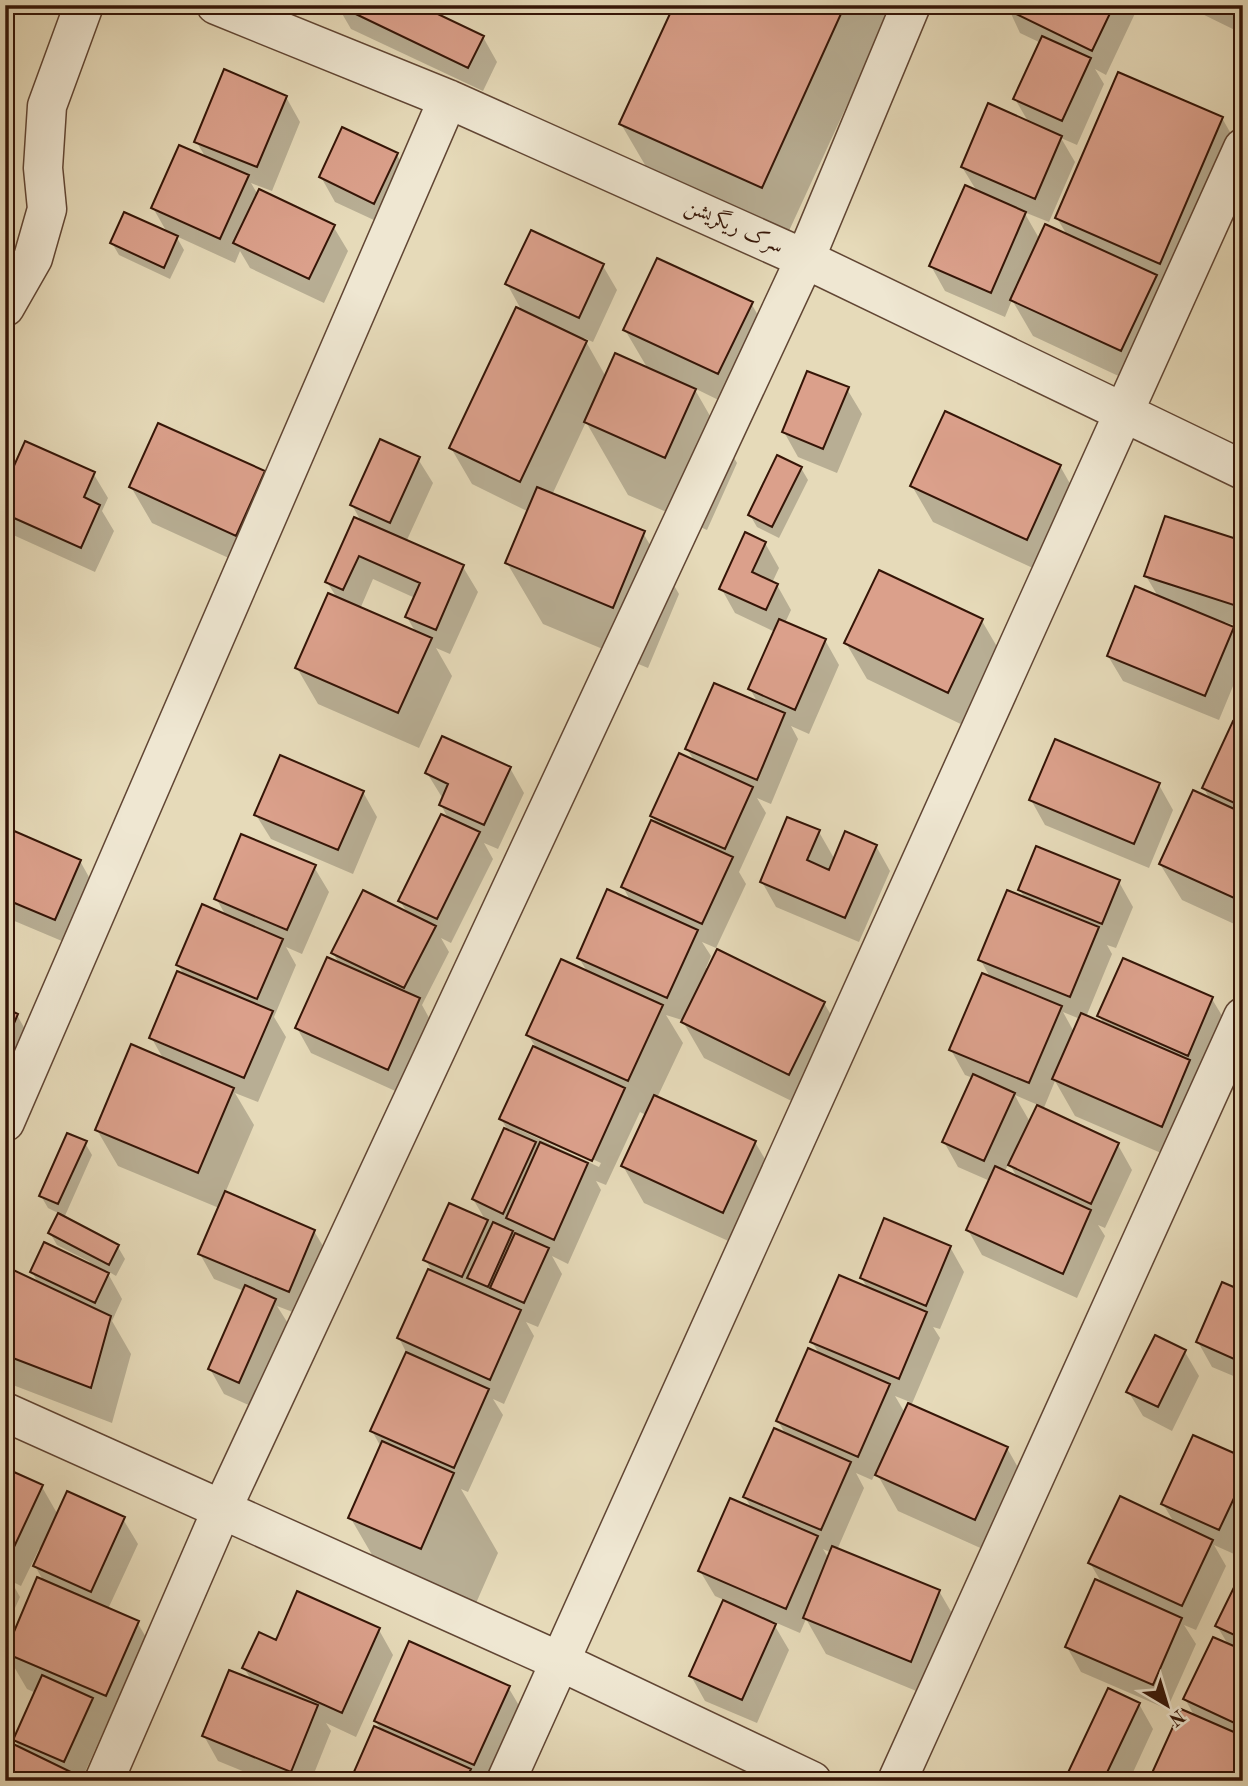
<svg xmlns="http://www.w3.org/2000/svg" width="1248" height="1786" font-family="'Old Standard TT',Amiri,serif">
	<rect width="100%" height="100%" fill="#e6dab9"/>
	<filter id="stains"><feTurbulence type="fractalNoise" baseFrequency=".00286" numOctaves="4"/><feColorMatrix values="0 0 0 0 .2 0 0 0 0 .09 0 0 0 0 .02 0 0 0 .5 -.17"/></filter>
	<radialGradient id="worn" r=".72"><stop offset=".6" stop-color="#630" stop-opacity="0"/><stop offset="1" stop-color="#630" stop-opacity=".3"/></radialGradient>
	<path fill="#0003" fill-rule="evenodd" d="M337,5H415L483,37L497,62L483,91L351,29Z
		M675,5H882L888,16L788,233L648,170L621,124Z
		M1007,5H1139L1106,75L1095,69L1104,84L1077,145L1061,138L1075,162L1049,222L1024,212L1040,240L1067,235L1057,218L1222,118L1243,155L1142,387L1033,336L1012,300L1005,317L945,291L931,266L978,193L962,167L1029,123L1015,99L1041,43L1020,33Z
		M1188,5H1243V34L1190,8Z
		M286,97L300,122L272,191L251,183L258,195L333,226L348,251L324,303L250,268L240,251L235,263L176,236L184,250L170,279L119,255L112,243L168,234L153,208L206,158L196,141Z
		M397,155L411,180L389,227L335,202L321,177Z
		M603,266L617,290L593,342L584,338L606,377L648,369L625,330L751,303L772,340L739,410L694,388L737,463L707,530L628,495L586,422L552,495L643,533L679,594L648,668L543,624L507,563L529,512L472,484L451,448L523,313L507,284Z
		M847,389L862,414L837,473L798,457L784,432Z
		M418,459L433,483L406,542L463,567L478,592L450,654L436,648L452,676L419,748L318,704L297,668L337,598L327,582L362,523L352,505ZM373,579L415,598L407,617L416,633L360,609Z
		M1060,466L1081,503L1048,575L933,522L912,486Z
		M801,468L808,480L779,538L757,527L750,515Z
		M93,473L108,498L102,511L114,531L95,572L11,534L5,524V490Z
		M264,473L285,509L257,571L152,523L131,487Z
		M765,543L779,568L772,583L777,585L791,610L785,623L825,640L839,665L809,734L791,726L798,739L771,804L757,798L766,813L739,872L746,884L716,948L702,942L711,956L706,968L824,1003L845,1039L810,1110L704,1058L682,1020L666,1015L683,1043L657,1098L755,1142L776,1178L744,1248L644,1203L623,1166L646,1115L640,1112L606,1185L596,1181L601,1190L568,1264L552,1256L562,1274L538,1327L526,1322L534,1336L504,1404L493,1399L503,1415L468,1492L461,1489L498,1553L466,1626L396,1596L350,1517L381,1447L372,1431L407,1354L399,1338L433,1273L425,1259L486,1221L473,1199L509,1132L501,1119L535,1046L528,1035L588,973L579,958L631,902L623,887L658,825L652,816L695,762L687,749L758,703L750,689L775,632L735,613L721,588ZM520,1126L601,1163L599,1167L520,1130Z
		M1243,543V628L1225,622L1224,624L1232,628L1243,646V662L1219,720L1123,681L1108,656L1159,598L1146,576Z
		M982,621L1003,657L969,728L867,679L846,643Z
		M1243,728V928L1182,900L1160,864L1210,800L1204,788Z
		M510,768L524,793L498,849L484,843L493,859L451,943L441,938L449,952L422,1005L433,1025L402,1094L311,1053L297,1028L340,965L333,953L408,914L400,901L449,820L441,805L443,799L427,773Z
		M1159,785L1173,810L1149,868L1045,825L1031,800Z
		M363,792L377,817L353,874L271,839L256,815Z
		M5,829L80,861L94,886L69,944L5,917Z
		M819,832L835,860L876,846L890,871L859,942L776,907L762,882Z
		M314,867L329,892L302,954L286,947L296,965L274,1017L286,1037L258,1102L235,1093L254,1125L225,1193L314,1231L329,1256L303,1316L277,1306L289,1325L253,1407L224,1394L210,1369L244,1291L214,1279L200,1254L219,1208L118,1166L97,1130L164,1060L151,1037L184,975L178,965L226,916L216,898Z
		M1119,882L1133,907L1116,948L1107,945L1112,954L1086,1017L1105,1025L1099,1016L1124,960L1212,999L1227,1024L1182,1162L1075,1116L1055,1081L1043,1110L1118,1145L1132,1170L1105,1228L1098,1225L1105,1236L1077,1298L982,1255L968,1230L990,1181L958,1167L944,1142L973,1078L965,1075L951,1050L991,979L980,959L1025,899L1020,890ZM1063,1012L1080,1019L1074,1032ZM1015,1095L1038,1105L1030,1122L1019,1103ZM1009,1163L1018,1179L1004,1173Z
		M5,1010L17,1015L31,1040L20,1109L5,1142Z
		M85,1143L92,1155L64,1218L118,1247L125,1259L116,1276L106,1270L122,1299L112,1321L131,1354L112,1423L5,1382V1284L38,1283L32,1272L89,1265L90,1262L57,1245L50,1233L60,1214L48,1208L41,1196Z
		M950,1247L964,1272L940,1329L933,1327L940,1338L911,1406L1007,1448L1028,1485L996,1555L898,1511L876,1472L872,1480L856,1473L864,1488L837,1550L939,1591L960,1627L931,1697L826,1654L806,1619L800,1633L772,1621L789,1650L757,1723L705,1701L691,1676L724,1600L715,1596L700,1571L752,1509L745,1497L786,1435L778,1421L820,1355L812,1342L868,1289L861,1277ZM895,1396L910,1402L905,1413ZM823,1549L832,1553L829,1559Z
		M1243,1293V1380L1212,1367L1198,1342Z
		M1185,1352L1199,1376L1172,1431L1143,1416L1128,1391Z
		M1243,1459V1534L1234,1554L1214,1545L1226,1566L1196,1630L1184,1625L1196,1644L1167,1709L1081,1672L1067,1647L1103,1585L1090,1563L1175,1524L1163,1504Z
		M5,1470L42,1487L58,1515L123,1519L138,1544L108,1609L137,1622L158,1658L127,1731L107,1723L81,1781H5L20,1749L15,1740L36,1693L27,1689L6,1653L44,1582L35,1566L42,1550L39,1549L21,1586L11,1581L20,1597L5,1630Z
		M1243,1573V1781H1159L1154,1773L1195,1717L1185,1699L1229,1646L1217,1626Z
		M379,1630L393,1655L356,1737L326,1723L331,1731L311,1781H267L218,1761L204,1736L252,1681L244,1668L276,1642Z
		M508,1687L530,1724L504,1781H351L382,1731L375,1721Z
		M1139,1704L1153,1729L1129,1781H1066Z"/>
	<path fill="#dba08b" stroke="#351507" stroke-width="2" d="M337,5H419L484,36L468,68Z
		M674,5H845L762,188L619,124Z
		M1005,5H1114L1092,51L1004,8Z
		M1218,5H1243V17Z
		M1042,36L1091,58L1062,121L1013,99Z
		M224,69L287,96L257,167L194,142Z
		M1118,72L1223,117L1160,264L1055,218Z
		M988,103L1062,136L1035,199L961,167Z
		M342,127L398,153L374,204L319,177Z
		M179,145L249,175L220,239L151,208Z
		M965,185L1026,212L991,293L929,266Z
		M259,189L335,225L309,279L233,243Z
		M124,212L178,236L164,268L110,243Z
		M1045,224L1157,275L1121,351L1010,300Z
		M531,230L604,264L579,318L505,284Z
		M657,258L753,302L718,374L623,330Z
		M516,307L587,341L520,482L449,448Z
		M615,353L696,389L665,458L584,422Z
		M807,371L849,387L823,449L782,432Z
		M945,411L1061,465L1027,540L910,486Z
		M158,423L265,471L236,536L129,487Z
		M380,439L420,457L390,523L350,505Z
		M25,441L95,472L84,497L100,505L81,548L5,514V486Z
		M777,455L802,467L772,527L748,515Z
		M537,487L645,531L613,608L505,563Z
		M1165,516L1243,541V608L1144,576Z
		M354,517L464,565L436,630L405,617L420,583L359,556L343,590L325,582Z
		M745,532L766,542L752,572L778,584L766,610L719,589Z
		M879,570L983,619L948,693L844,643Z
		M1135,586L1234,627L1205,696L1107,656Z
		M328,593L432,638L398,713L295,668Z
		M779,619L826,639L795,710L748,689Z
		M714,683L785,713L757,780L685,749Z
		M1233,721L1243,726V807L1202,788Z
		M442,736L511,767L484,825L439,805L448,784L425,773Z
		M1055,739L1160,783L1134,844L1029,800Z
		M679,753L753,787L725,849L650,816Z
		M280,755L364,791L338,850L254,815Z
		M1193,790L1243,813V902L1159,864Z
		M441,814L480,832L437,919L398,901Z
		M787,817L820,830L807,860L829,870L845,831L877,845L845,918L760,882Z
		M651,820L733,857L702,924L621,887Z
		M5,827L81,860L55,920L5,899Z
		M241,834L316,865L287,930L214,899Z
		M1036,846L1120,880L1102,924L1018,890Z
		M607,889L698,930L667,998L577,958Z
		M363,890L436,926L404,988L331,953Z
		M1007,890L1099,927L1070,997L978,960Z
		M202,904L283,939L257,999L176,965Z
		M717,949L825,1002L789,1075L681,1022Z
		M327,957L420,998L388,1070L295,1028Z
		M1123,958L1213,997L1188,1056L1097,1016Z
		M561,959L663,1005L628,1081L526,1035Z
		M177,971L273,1011L244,1078L149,1038Z
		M982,973L1062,1006L1029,1083L949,1050Z
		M5,1008L18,1014L5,1044Z
		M1081,1013L1190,1060L1162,1127L1052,1079Z
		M131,1044L234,1088L198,1173L95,1130Z
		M533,1046L625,1088L592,1161L499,1119Z
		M973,1074L1015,1093L984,1161L942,1142Z
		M654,1095L756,1141L723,1213L621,1166Z
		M1037,1105L1119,1143L1091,1204L1008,1165Z
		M504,1128L536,1142L503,1214L472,1199Z
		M67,1133L87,1141L58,1204L39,1196Z
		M540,1142L588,1163L554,1240L506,1218Z
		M995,1166L1091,1210L1063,1274L966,1230Z
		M225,1191L315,1230L289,1292L198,1254Z
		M449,1203L488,1220L462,1277L423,1260Z
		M58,1213L119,1245L109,1265L48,1233Z
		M884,1218L951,1246L926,1306L860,1278Z
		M493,1222L513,1231L488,1287L467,1278Z
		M515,1233L549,1248L524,1303L490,1288Z
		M44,1242L109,1273L95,1303L30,1272Z
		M9,1268L111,1316L91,1388L5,1355V1279Z
		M428,1269L521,1310L490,1380L397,1338Z
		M839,1275L927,1312L899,1379L810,1342Z
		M1222,1282L1243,1291V1363L1196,1342Z
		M245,1285L276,1299L239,1383L208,1369Z
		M1155,1335L1186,1350L1158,1407L1126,1392Z
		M808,1348L890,1384L858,1457L776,1421Z
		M406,1352L489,1389L454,1468L370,1431Z
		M908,1403L1008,1447L975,1520L875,1475Z
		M774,1428L851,1462L821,1530L743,1497Z
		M1193,1435L1243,1457V1479L1219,1530L1161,1504Z
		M382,1441L454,1473L421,1549L348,1518Z
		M5,1468L43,1485L7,1562H5Z
		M67,1491L125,1517L91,1592L33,1566Z
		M1120,1496L1213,1540L1182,1606L1088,1563Z
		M730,1498L818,1536L786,1609L698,1571Z
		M832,1546L940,1590L911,1662L803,1618Z
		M1243,1569V1639L1215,1626Z
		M37,1577L139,1621L106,1696L5,1653Z
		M1095,1579L1182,1618L1153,1685L1065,1647Z
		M297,1591L380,1628L342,1713L242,1668L259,1632L276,1640Z
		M723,1600L776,1624L742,1700L689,1676Z
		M1213,1637L1243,1650V1727L1183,1699Z
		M409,1641L510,1686L474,1765L374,1721Z
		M229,1670L318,1705L291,1772L202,1736Z
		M42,1675L93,1698L64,1762L13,1740Z
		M1108,1688L1140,1703L1103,1781H1064Z
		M1181,1709L1243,1736V1781H1170L1152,1773Z
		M374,1726L471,1769L465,1781H350Z
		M5,1740L75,1774L72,1781H5Z"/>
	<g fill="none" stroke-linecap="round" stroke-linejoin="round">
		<g stroke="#614634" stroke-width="41">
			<path id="minor" d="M216,5L448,99L805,259L1243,470
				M5,307L33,258L47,209L43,168L47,106L84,5
				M5,1122L448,99
				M5,1412L559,1661L812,1781
				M104,1781L222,1509L805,259L911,5
				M506,1781L1243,148
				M897,1781L1243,1017"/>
		</g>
		<use href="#minor" stroke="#efe7d2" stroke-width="38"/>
	</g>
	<g text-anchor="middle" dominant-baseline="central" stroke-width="7" stroke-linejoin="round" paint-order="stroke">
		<g font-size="21" fill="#351507" stroke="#efe7d2">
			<text transform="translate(734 227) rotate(24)">سرک ریگریشن</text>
		</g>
	</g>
	<rect width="1248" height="1786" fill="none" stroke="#e6dab9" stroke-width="28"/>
	<rect x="7" y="7" width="1234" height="1772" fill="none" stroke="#351507" stroke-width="3.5"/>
	<rect x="14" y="14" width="1220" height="1758" fill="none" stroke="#351507" stroke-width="2"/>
	<g transform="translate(1167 1705) rotate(142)" stroke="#efe7d2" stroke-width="5" paint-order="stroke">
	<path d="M0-5L12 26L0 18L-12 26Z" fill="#351507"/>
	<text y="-10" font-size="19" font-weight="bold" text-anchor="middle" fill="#351507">N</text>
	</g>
	<rect width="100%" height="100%" filter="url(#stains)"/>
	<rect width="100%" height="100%" fill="url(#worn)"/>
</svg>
